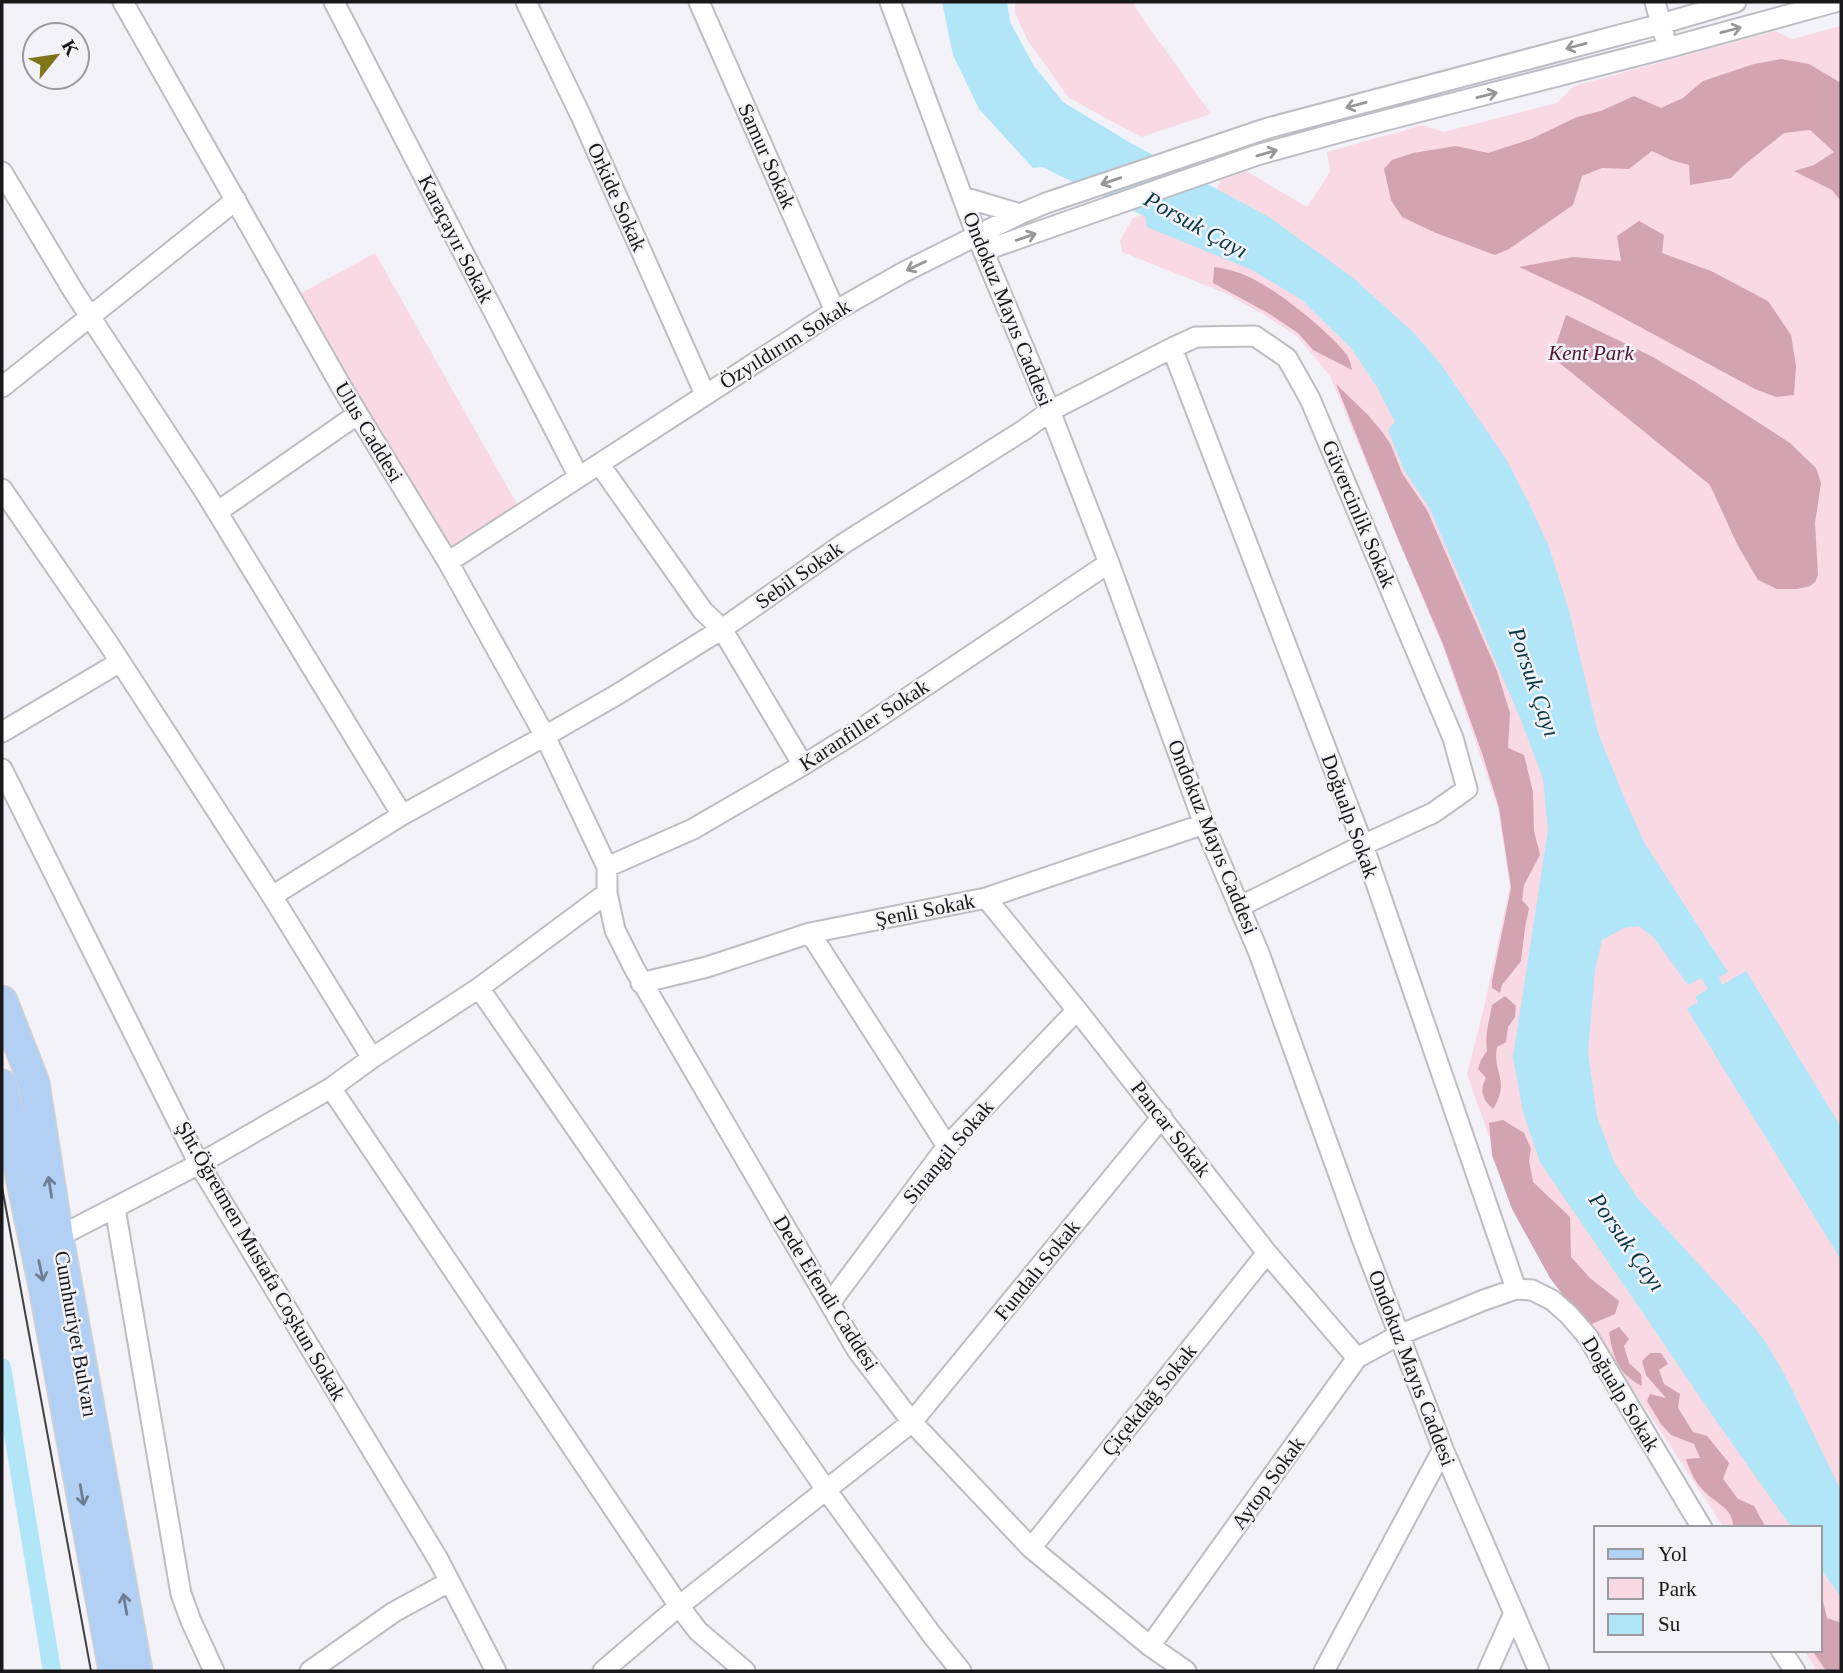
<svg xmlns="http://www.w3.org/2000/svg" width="1843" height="1673" font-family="'Times New Roman',serif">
	<rect width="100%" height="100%" fill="#f2f2f8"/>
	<path fill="#f9d9e3" d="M1015,2H1134L1136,9L1211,114L1141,137L1069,98L1028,41L1015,13Z
		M1841,26V1671H1817L1804,1650H1820V1528H1724L1568,1290L1488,1134L1467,1074L1485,1003L1510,886L1498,808L1445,652L1330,376L1297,336L1264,315L1225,293L1122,252L1120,240L1133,218L1216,190L1221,180L1246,171L1307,207L1330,172L1327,152L1423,125L1443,132L1557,103L1574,86L1775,31L1792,39Z
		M375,253L518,506L450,550L298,295Z"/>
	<path fill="#d2a3b1" d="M1781,59L1809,64L1841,83V201L1832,190L1794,171L1814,165L1834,152L1810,130L1784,133L1743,166L1731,178L1690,185L1689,165L1671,160L1652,151L1629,169L1602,168L1582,176L1573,205L1509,249L1495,255L1436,233L1402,217L1391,200L1384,169L1392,160L1413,153L1456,146L1488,153L1531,139L1577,117L1601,111L1634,96L1661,108L1683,98L1703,81L1754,64Z
		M1639,221L1664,235L1662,253L1711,271L1768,301L1791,335L1796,366L1794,395L1776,397L1755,389L1590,300L1519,267L1573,257L1621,261L1617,236Z
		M1214,267C1229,269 1242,273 1255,280C1282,294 1328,331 1347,355C1350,360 1351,365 1352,370L1313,350L1298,333L1268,313L1213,283Z
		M1566,315L1651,356L1697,383L1790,443L1816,468L1821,483L1815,523L1818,575L1815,582L1810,586L1797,589H1777L1758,580L1737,544L1710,485L1552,357Z
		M1336,384L1368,415L1383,433L1391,445L1402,473L1427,510L1497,671L1510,713L1508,748L1524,755L1533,792L1534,831L1540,855L1524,885L1522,900L1529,908L1525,928L1521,961L1502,985L1500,993L1492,988V981L1511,888L1499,808L1483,756L1443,644L1396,534Z
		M1505,996L1516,1006L1515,1017L1508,1027L1506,1042L1497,1047C1492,1074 1511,1079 1493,1109C1483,1100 1479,1091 1486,1078L1478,1069L1481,1060L1487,1051C1485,1031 1489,1024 1492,1005Z
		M1503,1120L1524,1133L1531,1149L1529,1161L1533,1182L1570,1217L1571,1257L1590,1278L1619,1301L1615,1314L1587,1326L1550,1278L1512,1209L1492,1155L1489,1123Z
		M1619,1327L1629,1339L1624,1346L1629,1363L1641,1374L1642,1386C1618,1374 1613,1357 1609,1332Z
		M1650,1353H1661L1668,1364L1659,1370L1664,1384L1680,1394L1678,1408L1693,1432L1707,1436L1729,1463L1723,1479L1738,1499L1754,1506L1766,1528H1733C1734,1509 1718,1505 1706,1493C1696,1484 1690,1472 1686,1459L1700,1458L1694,1444L1671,1435L1661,1424L1647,1401L1650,1394L1666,1398L1646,1375L1642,1361Z
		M1820,1589L1827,1618L1841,1623V1671H1826L1812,1650H1820Z"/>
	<path fill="#b0e6f7" d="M942,2H1007L1010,22L1034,66L1063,102L1129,142L1269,217L1352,277L1412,331L1440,363L1506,459L1529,503L1549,547L1568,607L1598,733L1626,802L1645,844L1728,972L1719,977L1722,985L1746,971L1841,1127V1260L1687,1009L1698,1002L1695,997L1708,989L1701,978L1688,985L1654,938L1639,926L1624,928L1602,940L1595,970L1588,1053L1597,1117L1615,1164L1637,1197L1737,1306L1765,1341L1786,1377L1841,1491V1597L1820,1568V1528H1792L1717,1422L1540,1162L1523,1112L1513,1057L1548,830L1543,779L1521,720L1430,509L1404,470L1388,430L1395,422L1377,387L1351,348L1302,300L1252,270L1147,227L1146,217L1042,167L1033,168L979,109L953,55Z"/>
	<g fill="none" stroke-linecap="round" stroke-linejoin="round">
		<path stroke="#b0e6f7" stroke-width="18" d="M2,1367L52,1671"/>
		<g stroke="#bdbdc3" stroke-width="23">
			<path id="minor" d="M123,2L342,388L448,562L545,736L607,867V893L615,930L634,968L857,1350L912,1422L1031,1548L1150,1646L1186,1671
				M334,2L579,477
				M526,2L581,116L705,394
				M699,2L835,311
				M890,2L977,236L1050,411L1109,563L1204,824L1259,953L1361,1236L1443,1449L1539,1671
				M1655,2L1664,35
				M2,172L74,292L205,492L402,815
				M963,197L1020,214L1046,203L1268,128L1661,24L1736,2
				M983,251L1257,155L1344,131L1667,48L1835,2
				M1172,348L1363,845L1516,1289
				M2,387L236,200
				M600,465L703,611L722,629L803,765
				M2,489L108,643L272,896L372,1058
				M217,512L358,414
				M448,562L835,311L904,272L1020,214
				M2,732L120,662
				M2,769L199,1164L438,1559L496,1671
				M607,867L693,829L803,765L858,731L1109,563
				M272,896L402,815L545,736L618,694L722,629L846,542L1024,430L1050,411L1172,348L1196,337L1255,336L1287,358L1310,399L1453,738L1467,789L1433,813L1363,845L1239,907
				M986,898L1077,1010L1267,1253L1357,1358
				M810,933L947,1146
				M641,983L707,967L810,933L986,898L1204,824
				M479,988L827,1491L932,1635L961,1671
				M331,1088L679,1606L698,1631L745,1671
				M115,1208L181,1594L191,1621L214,1671
				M58,1237L199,1164L331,1088L372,1058L479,988L607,893
				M830,1303L947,1146L1077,1010
				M1031,1548L1267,1253
				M1150,1646L1357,1358L1399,1335L1484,1300L1516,1289L1532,1290L1552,1300L1569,1315L1588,1337L1702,1528
				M1781,1650L1795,1671
				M310,1671L394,1612L449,1582
				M603,1671L679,1606L912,1422L1162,1117
				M1324,1671L1443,1449
				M1488,1671L1514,1613"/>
		</g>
		<g stroke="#d1d1d1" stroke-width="33">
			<path id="primary" d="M2,1001L34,1083L58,1237L137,1671
				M2,1085L45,1292L114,1671"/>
		</g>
		<use href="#minor" stroke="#fff" stroke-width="19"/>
		<use href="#primary" stroke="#b2d0f4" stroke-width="30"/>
		<path stroke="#424244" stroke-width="2" d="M2,1187L91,1671"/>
	</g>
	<defs><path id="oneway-shaft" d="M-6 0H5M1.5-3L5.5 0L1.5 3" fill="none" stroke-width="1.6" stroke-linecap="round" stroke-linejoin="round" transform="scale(1.75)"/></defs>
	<g stroke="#979798">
		<use href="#oneway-shaft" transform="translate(1731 30) rotate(-15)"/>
		<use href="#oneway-shaft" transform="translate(1576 46) rotate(165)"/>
		<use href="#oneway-shaft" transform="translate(1487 95) rotate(-14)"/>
		<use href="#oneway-shaft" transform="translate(1356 105) rotate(165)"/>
		<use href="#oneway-shaft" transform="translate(1267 153) rotate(-16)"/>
		<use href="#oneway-shaft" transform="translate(1111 181) rotate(161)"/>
		<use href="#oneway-shaft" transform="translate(1026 237) rotate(-19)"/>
		<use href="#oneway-shaft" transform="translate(916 266) rotate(154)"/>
	</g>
	<g stroke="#6d7d92">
		<use href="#oneway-shaft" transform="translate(50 1187) rotate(-99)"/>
		<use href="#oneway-shaft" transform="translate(41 1271) rotate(78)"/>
		<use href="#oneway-shaft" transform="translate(82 1495) rotate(80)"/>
		<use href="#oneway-shaft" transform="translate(125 1604) rotate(-100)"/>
	</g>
	<g text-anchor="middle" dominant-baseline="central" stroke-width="5" stroke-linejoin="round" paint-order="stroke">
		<g font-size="21" fill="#18181a" stroke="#f2f2f8">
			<text transform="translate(767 156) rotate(66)">Samur Sokak</text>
			<text transform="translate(617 197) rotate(66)">Orkide Sokak</text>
			<text transform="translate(456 239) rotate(63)">Karaçayır Sokak</text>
			<text transform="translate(1008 309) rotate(68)">Ondokuz Mayıs Caddesi</text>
			<text transform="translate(785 344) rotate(-32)">Özyıldırım Sokak</text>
			<text transform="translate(369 432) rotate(59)">Ulus Caddesi</text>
			<text transform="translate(1359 514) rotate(67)">Güvercinlik Sokak</text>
			<text transform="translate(799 575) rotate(-35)">Sebil Sokak</text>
			<text transform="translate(864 725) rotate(-33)">Karanfiller Sokak</text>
			<text transform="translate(1350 816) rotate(70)">Doğualp Sokak</text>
			<text transform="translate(1213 837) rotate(68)">Ondokuz Mayıs Caddesi</text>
			<text transform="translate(925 910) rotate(-11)">Şenli Sokak</text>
			<text transform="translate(1171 1129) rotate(52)">Pancar Sokak</text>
			<text transform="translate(948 1152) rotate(-50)">Sinangil Sokak</text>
			<text transform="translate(261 1261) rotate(60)">Şht.Öğretmen Mustafa Coşkun Sokak</text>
			<text transform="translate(1037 1270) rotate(-51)">Fundalı Sokak</text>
			<text transform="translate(826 1293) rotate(58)">Dede Efendi Caddesi</text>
			<text transform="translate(76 1334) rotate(80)">Cumhuriyet Bulvarı</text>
			<text transform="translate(1412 1368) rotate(69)">Ondokuz Mayıs Caddesi</text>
			<text transform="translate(1621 1394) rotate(59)">Doğualp Sokak</text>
			<text transform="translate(1149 1400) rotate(-51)">Çiçekdağ Sokak</text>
			<text transform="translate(1268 1483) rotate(-54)">Aytop Sokak</text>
		</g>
		<g font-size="21" font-style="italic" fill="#51172f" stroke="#f2f2f8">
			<text x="1591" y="353">Kent Park</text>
		</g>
		<g font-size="23" font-style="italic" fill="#073945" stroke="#f2f2f8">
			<text transform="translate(1196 225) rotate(29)">Porsuk Çayı</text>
			<text transform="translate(1534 682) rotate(71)">Porsuk Çayı</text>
			<text transform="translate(1627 1242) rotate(55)">Porsuk Çayı</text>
		</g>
	</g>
	<rect width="1843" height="1673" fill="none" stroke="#18181a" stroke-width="7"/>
	<rect x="1594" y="1526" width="228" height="126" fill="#f2f2f8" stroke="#9b9b9f" stroke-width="2"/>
	<rect x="1608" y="1549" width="35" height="10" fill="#b2d0f4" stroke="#9b9b9f" stroke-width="2"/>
	<text x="1658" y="1561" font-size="21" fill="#18181a">Yol</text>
	<rect x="1608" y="1578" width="35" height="21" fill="#f9d9e3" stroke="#9b9b9f" stroke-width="2"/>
	<text x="1658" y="1596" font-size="21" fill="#18181a">Park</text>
	<rect x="1608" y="1614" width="35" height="21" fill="#b0e6f7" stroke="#9b9b9f" stroke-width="2"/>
	<text x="1658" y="1631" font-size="21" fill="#18181a">Su</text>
	<g transform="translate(56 56) rotate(60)"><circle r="33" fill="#f2f2f8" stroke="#9b9b9f" stroke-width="2"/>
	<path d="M0-5L12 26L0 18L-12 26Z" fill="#807519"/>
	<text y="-10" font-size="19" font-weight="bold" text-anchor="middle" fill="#18181a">K</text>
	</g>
</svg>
